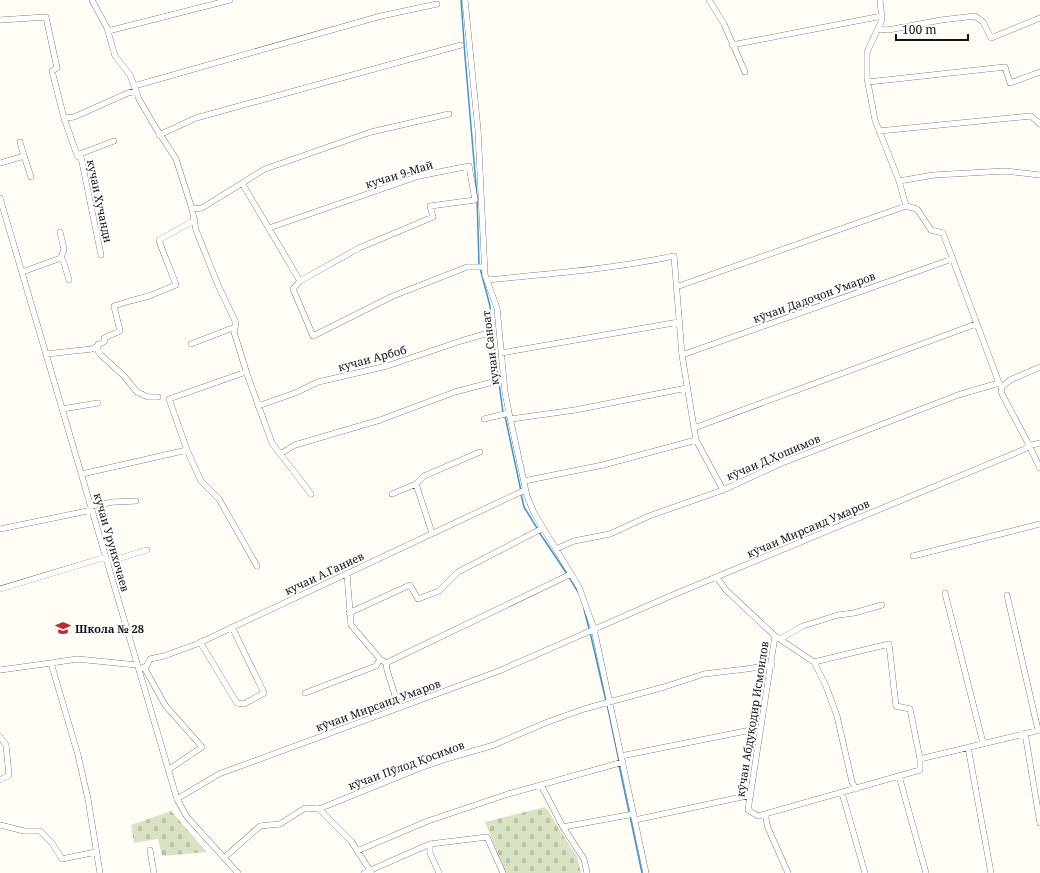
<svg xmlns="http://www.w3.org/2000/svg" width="1040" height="873" font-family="'Noto Serif',serif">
	<defs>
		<pattern id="cemetery-stones" width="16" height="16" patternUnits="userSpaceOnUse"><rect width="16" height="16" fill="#d9e3c4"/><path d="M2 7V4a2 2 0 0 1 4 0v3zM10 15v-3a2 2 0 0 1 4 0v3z" fill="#b9c2a7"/></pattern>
	</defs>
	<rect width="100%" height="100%" fill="#fffdf5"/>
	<path fill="url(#cemetery-stones)" d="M545,807L549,812L566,840L577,856L581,873H506L485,822Z
		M171,811L207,852L162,856L158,839L134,843L131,825Z"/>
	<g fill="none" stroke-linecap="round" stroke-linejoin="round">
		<path stroke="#3f96cf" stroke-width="1.5" d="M461,0L465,56L477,197L479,265
			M480,268L490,306L498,379
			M499,383L503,413
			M505,416L521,491
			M521,494L524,507L537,528
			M539,532L567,574
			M569,577L578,592
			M584,609L589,629
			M590,632L606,701
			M607,704L619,761
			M619,765L629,812
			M630,816L642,873"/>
		<g stroke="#444" stroke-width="6">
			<path id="minor" d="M92,0L107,28L115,56L130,75L139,99L154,125L176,159L192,209L196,230L218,285L236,323L234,332L247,374L272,443L311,494
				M465,0L478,130L485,275L497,308L505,392L509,413L527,496L534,513L579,587L594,629L646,873
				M709,0L724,24L745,72
				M880,0L882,20L867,52V78L875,120L899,181L906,206
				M0,20L46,17L57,68L52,71L64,118L77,155L78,157H81L101,255
				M878,29L888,30L941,20L975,16L983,22L991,38L1040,18
				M108,31L230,0
				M732,45L882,16
				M868,82L1005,67L1010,83L1040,72
				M134,86L381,16L437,4
				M64,118L74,117L128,93L136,91
				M879,131L1031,116L1040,124
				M159,135L196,118L461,45
				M77,155L114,141
				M24,156L31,177
				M0,163L24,156L20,142
				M899,181L934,175L1005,171L1040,175
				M242,183L300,281
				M0,198L177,799L187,817L238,873
				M906,206L917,209L931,230L943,233L999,383L1002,387L1001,392L1027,441L1040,468
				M192,209L202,208L265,169L371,132L449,114
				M269,228L419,176L469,166L475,200L430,206L433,217L359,248L300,281L293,289L313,336L393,296L467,267H485
				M60,232L64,249L61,258
				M22,272L61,258L64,263L69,280
				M487,280C549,274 612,269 674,256L682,355L696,440L723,490
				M676,287L906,206
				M98,344V351L101,355L124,376L137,392L148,397H158
				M191,344L235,327
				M501,353L679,322
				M46,354L92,349L105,341L104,338L120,331L114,306L130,301L149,296L176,285C171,270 164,256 159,240L195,220
				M682,355L952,259
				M246,372L169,399L187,450L201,481L219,499L257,566
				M1002,387L1010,380L1040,367
				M258,406L295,393L318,382L387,366L461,341L492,332
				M62,409L98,403
				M484,419L509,413
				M511,419L575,410L687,388
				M694,428L976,324
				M280,454L295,445L380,420L455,392L504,379
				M82,474L187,450
				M524,481L603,465L696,440
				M416,484L424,476L480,452
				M392,494L416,484L432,533
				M91,506L113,502L136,501
				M0,529L92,510
				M556,549L574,541L610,534L649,516L723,490L782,463L958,395L999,383
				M913,556L1040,524
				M107,562L147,550
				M347,574L351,625L380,659L386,663L571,574
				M717,577L725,589L775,636L814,662L889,644L896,706L910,709L920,759V770L758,816L748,810L775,636
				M0,589L106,557
				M945,593L983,743
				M1007,595L1038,730
				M349,613L410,585L418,599L439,591L458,572L543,528
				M780,639L803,626L838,615L854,613L882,605
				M200,642L237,703L244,704L264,693L232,627
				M814,662L826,686L837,716L852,782L856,789
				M386,663L387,670L399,708
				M144,667L165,705L202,747L168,770
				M139,669L146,667L150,659L164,656L197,644L525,490
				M0,670L51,663
				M305,693L376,666L380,659
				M1025,733L1040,823
				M0,737L6,745L9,775L0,780
				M968,747L991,873
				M621,756L761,728
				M920,759L1040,730
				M899,776L926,873
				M541,785L563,827L584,859L587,873
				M842,793L865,873
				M177,799L219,774L499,671L668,597L1025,449L1028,446L1040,443
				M319,809L351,841L371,872
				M765,814L768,828L788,873
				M635,820L751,795
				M0,825L24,831H40L52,843L62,859L96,852
				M563,827L634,814
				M430,844V853L439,873
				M150,850L154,873
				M357,851L428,821L508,794L623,762
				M224,858L260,826L280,824L305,808L319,809L420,768L446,759L494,745L545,723L584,709L664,687L704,674L746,669L772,665
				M100,873L88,799L78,755L51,663L77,659L137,665
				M364,873L430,844L487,837L503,873"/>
		</g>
		<use href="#minor" stroke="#fff" stroke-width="5.5"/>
	</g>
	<defs>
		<g id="school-bare" transform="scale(1.2)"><path d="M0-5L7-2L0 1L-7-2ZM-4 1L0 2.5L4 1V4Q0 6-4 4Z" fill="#c4262e" stroke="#fff" stroke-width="2.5" paint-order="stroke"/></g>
	</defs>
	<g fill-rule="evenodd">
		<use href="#school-bare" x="63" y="628"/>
	</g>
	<g text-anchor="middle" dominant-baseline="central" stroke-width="4" stroke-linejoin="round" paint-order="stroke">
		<g font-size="11" fill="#111" stroke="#fff">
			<text transform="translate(399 174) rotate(-17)">кучаи 9-Май</text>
			<text transform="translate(100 201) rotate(78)">кучаи Хучанди</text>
			<text transform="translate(814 297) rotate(-20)">кӯчаи Дадоҷон Умаров</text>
			<text transform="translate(490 348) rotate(-97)">кучаи Саноат</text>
			<text transform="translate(372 358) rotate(-15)">кучаи Арбоб</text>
			<text transform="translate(773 457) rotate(-23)">кӯчаи Д.Ҳошимов</text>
			<text transform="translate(808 528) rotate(-23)">кӯчаи Мирсаид Умаров</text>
			<text transform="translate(112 542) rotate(74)">кучаи Урунхочаев</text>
			<text transform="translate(324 573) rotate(-25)">кучаи А.Ганиев</text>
			<text transform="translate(378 705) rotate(-20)">кӯчаи Мирсаид Умаров</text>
			<text transform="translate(752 719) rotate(-81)">кӯчаи Абдуқодир Исмоилов</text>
			<text transform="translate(406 765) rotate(-20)">кӯчаи Пӯлод Қосимов</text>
		</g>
		<g font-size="11" font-weight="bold" fill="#111" stroke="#fff" text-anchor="start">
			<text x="75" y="628">Школа № 28</text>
		</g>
	</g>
	<path d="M896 34v6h72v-6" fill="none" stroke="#111111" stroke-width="2"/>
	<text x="902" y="34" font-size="12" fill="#111111" stroke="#ffffff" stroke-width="3" paint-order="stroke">100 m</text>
</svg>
